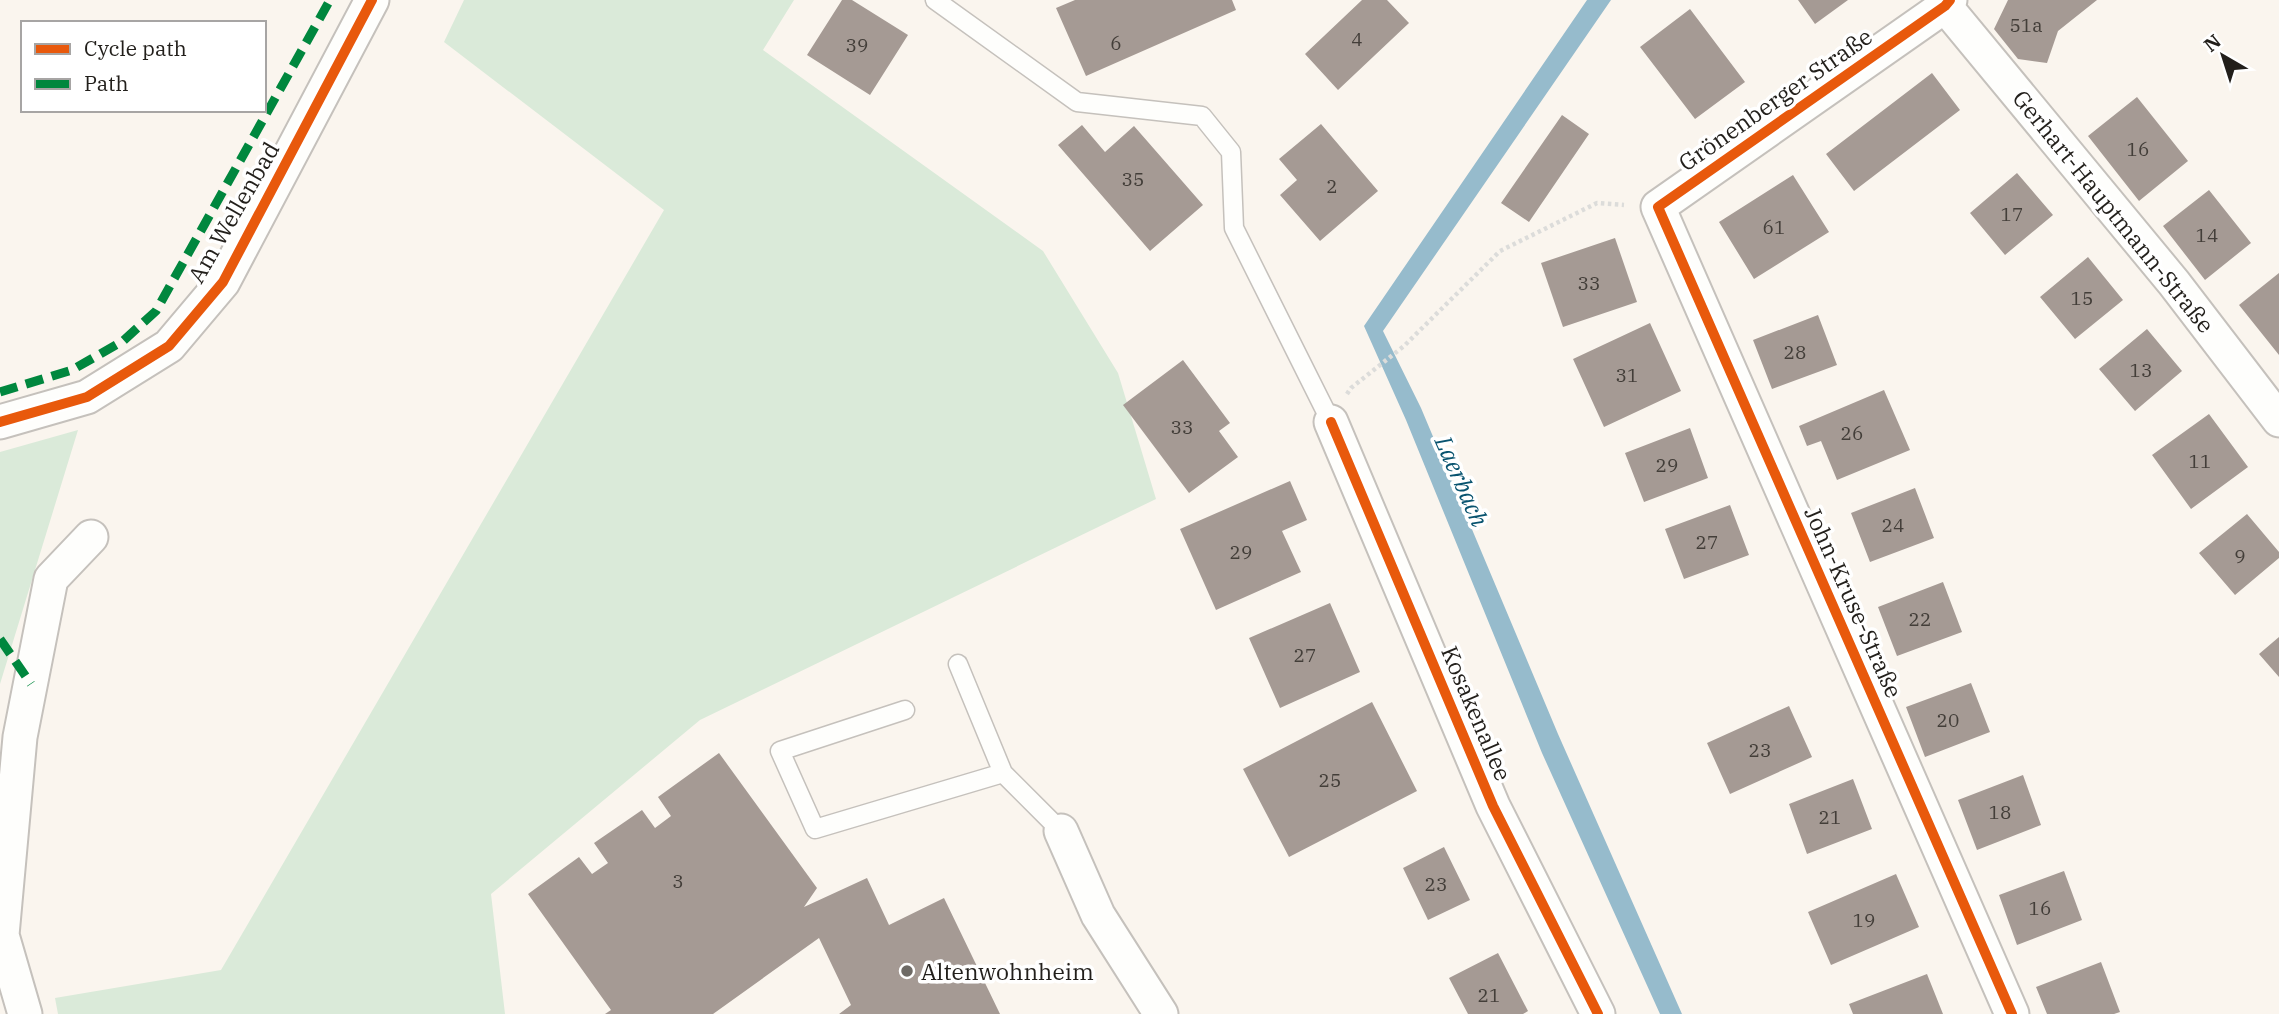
<svg xmlns="http://www.w3.org/2000/svg" width="2279" height="1014" font-family="'IBM Plex Serif',serif">
	<rect width="100%" height="100%" fill="#faf5ee"/>
	<path fill="#daead9" d="M464,0H794L763,50L1043,251L1118,373L1156,499L700,720L491,894L505,1014H58L55,998L221,970L664,210L444,42Z
		M78,430L0,684V452Z"/>
	<path fill="#96bbcc" d="M1587,0H1611L1383,331L1421,408L1558,734L1682,1014H1660L1542,753L1406,420L1364,326Z"/>
	<path fill="#a59a94" d="M842,0H852L908,35L870,95L807,55Z
		M1075,0H1232L1236,10L1086,76L1056,8Z
		M1362,0H1387L1409,23L1338,90L1305,54Z
		M1798,0H1848L1815,24Z
		M2008,0H2097L2058,31L2047,63L2018,59L1994,29Z
		M1690,9L1745,82L1695,119L1640,47Z
		M1932,73L1960,110L1854,191L1826,154Z
		M2137,97L2188,161L2139,201L2088,136Z
		M1562,115L1589,134L1529,222L1501,203Z
		M1321,124L1378,191L1320,241L1280,195L1297,180L1279,159Z
		M1082,125L1105,152L1134,126L1203,205L1150,251L1058,145Z
		M2017,173L2053,215L2005,255L1970,213Z
		M1793,175L1829,232L1754,279L1719,222Z
		M2209,190L2251,243L2205,280L2163,226Z
		M1615,238L1637,302L1563,327L1541,263Z
		M2088,257L2123,300L2075,339L2040,297Z
		M2279,273V355L2239,305Z
		M1818,315L1837,365L1772,389L1753,340Z
		M1650,323L1681,391L1604,427L1573,359Z
		M2147,329L2182,371L2135,411L2099,369Z
		M1183,360L1230,423L1219,431L1238,457L1189,493L1123,405Z
		M1884,390L1910,450L1837,480L1821,441L1807,446L1799,426Z
		M2209,414L2248,467L2191,509L2152,455Z
		M1690,428L1708,478L1644,502L1625,453Z
		M1290,481L1307,520L1282,531L1301,572L1216,610L1180,529Z
		M1915,488L1934,538L1870,562L1851,513Z
		M1730,505L1749,555L1684,579L1665,529Z
		M2247,514L2279,552V558L2235,595L2199,553Z
		M1943,582L1962,632L1897,656L1878,607Z
		M1330,603L1360,672L1280,708L1249,638Z
		M2279,637V677L2259,654Z
		M1971,683L1990,732L1925,757L1906,707Z
		M1372,702L1417,791L1289,857L1243,769Z
		M1789,706L1812,757L1730,794L1707,743Z
		M719,753L817,888L804,907L867,878L889,925L944,898L1000,1014H839L851,1005L819,938L713,1014H605L611,1010L528,894L579,857L592,874L608,863L594,843L642,810L655,828L671,816L658,797Z
		M2023,775L2041,825L1977,850L1958,800Z
		M1853,779L1872,829L1807,854L1789,804Z
		M1444,847L1470,900L1428,920L1403,868Z
		M2064,871L2082,920L2017,945L1999,895Z
		M1896,874L1919,927L1831,965L1808,912Z
		M1498,953L1528,1011L1523,1014H1468L1449,978Z
		M2101,962L2120,1012L2114,1014H2047L2036,987Z
		M1927,974L1943,1014H1853L1849,1004Z"/>
	<g fill="none" stroke-linecap="round" stroke-linejoin="round">
		<g stroke="#c5c1bc" stroke-width="21">
			<path id="service" d="M935,0L1077,102L1202,116L1231,152L1234,228L1331,422
				M958,664L1003,773
				M905,710L780,751L815,829L1003,773L1061,831"/>
		</g>
		<g stroke="#c5c1bc" stroke-width="37">
			<path id="minor" d="M1950,0L1945,6L1658,207L2012,1014
				M1945,6L2174,283L2279,420
				M0,422L87,397L169,346L223,282L372,0
				M1331,422L1493,806L1598,1014
				M1061,831L1098,915L1161,1014
				M25,1014L2,935L20,737L51,579L91,537"/>
		</g>
		<path stroke="#dcdcda" stroke-width="4.5" stroke-dasharray="3.5 3.5" stroke-linecap="butt" d="M1347,394L1351,388L1404,346L1500,251L1597,203L1624,205"/>
		<use href="#service" stroke="#fefefc" stroke-width="18"/>
		<use href="#minor" stroke="#fefefc" stroke-width="33"/>
		<path stroke="#00873e" stroke-width="9" stroke-dasharray="18 9" stroke-linecap="butt" d="M0,392L72,370L123,341L156,311L330,0
			M0,639L31,684"/>
		<g stroke="#fff" stroke-width="15">
			<path id="cycleway" d="M1950,0L1945,6L1658,207L2012,1014
				M0,422L87,397L169,346L223,282L372,0
				M1331,422L1493,806L1598,1014"/>
		</g>
		<use href="#cycleway" stroke="#e8590c" stroke-width="10"/>
	</g>
	<circle fill="#6e6a65" stroke="#fff" stroke-width="2.5" cx="907" cy="971" r="7"/>
	<g text-anchor="middle" dominant-baseline="central" stroke-width="7" stroke-linejoin="round" paint-order="stroke">
		<g font-size="19" fill="#433e39">
			<text x="2026" y="25">51a</text>
			<text x="1357" y="39">4</text>
			<text x="1116" y="43">6</text>
			<text x="857" y="45">39</text>
			<text x="2138" y="149">16</text>
			<text x="1133" y="179">35</text>
			<text x="1332" y="186">2</text>
			<text x="2012" y="214">17</text>
			<text x="1774" y="227">61</text>
			<text x="2207" y="235">14</text>
			<text x="1589" y="283">33</text>
			<text x="2082" y="298">15</text>
			<text x="1795" y="352">28</text>
			<text x="2141" y="370">13</text>
			<text x="1627" y="375">31</text>
			<text x="1182" y="427">33</text>
			<text x="1852" y="433">26</text>
			<text x="2200" y="461">11</text>
			<text x="1667" y="465">29</text>
			<text x="1893" y="525">24</text>
			<text x="1707" y="542">27</text>
			<text x="1241" y="552">29</text>
			<text x="2240" y="556">9</text>
			<text x="1920" y="619">22</text>
			<text x="1305" y="655">27</text>
			<text x="1948" y="720">20</text>
			<text x="1760" y="750">23</text>
			<text x="1330" y="780">25</text>
			<text x="2000" y="812">18</text>
			<text x="1830" y="817">21</text>
			<text x="678" y="881">3</text>
			<text x="1436" y="884">23</text>
			<text x="2040" y="908">16</text>
			<text x="1864" y="920">19</text>
			<text x="1489" y="995">21</text>
		</g>
		<g font-size="23" fill="#221f1b" stroke="#fff">
			<text transform="translate(1775 99) rotate(-35)">Grönenberger Straße</text>
			<text transform="translate(2114 211) rotate(51)">Gerhart-Hauptmann-Straße</text>
			<text transform="translate(233 212) rotate(-60)">Am Wellenbad</text>
			<text transform="translate(1854 602) rotate(66)">John-Kruse-Straße</text>
			<text transform="translate(1477 713) rotate(67)">Kosakenallee</text>
		</g>
		<g font-size="23" fill="#221f1b" stroke="#fff" text-anchor="start">
			<text x="921" y="971">Altenwohnheim</text>
		</g>
		<g font-size="24" font-style="italic" fill="#08536f" stroke="#fff">
			<text transform="translate(1462 481) rotate(66)">Laerbach</text>
		</g>
	</g>
	<rect x="21" y="21" width="245" height="91" fill="#ffffff" stroke="#a7a5a4" stroke-width="2"/>
	<rect x="35" y="44" width="35" height="10" fill="#e8590c" stroke="#a7a5a4" stroke-width="2"/>
	<text x="84" y="56" font-size="21" fill="#221f1b">Cycle path</text>
	<rect x="35" y="79" width="35" height="10" fill="#00873e" stroke="#a7a5a4" stroke-width="2"/>
	<text x="84" y="91" font-size="21" fill="#221f1b">Path</text>
	<g transform="translate(2223 56) rotate(321)" stroke="#ffffff" stroke-width="5" paint-order="stroke">
	<path d="M0-5L12 26L0 18L-12 26Z" fill="#221f1b"/>
	<text y="-10" font-size="19" font-weight="bold" text-anchor="middle" fill="#221f1b">N</text>
	</g>
</svg>
